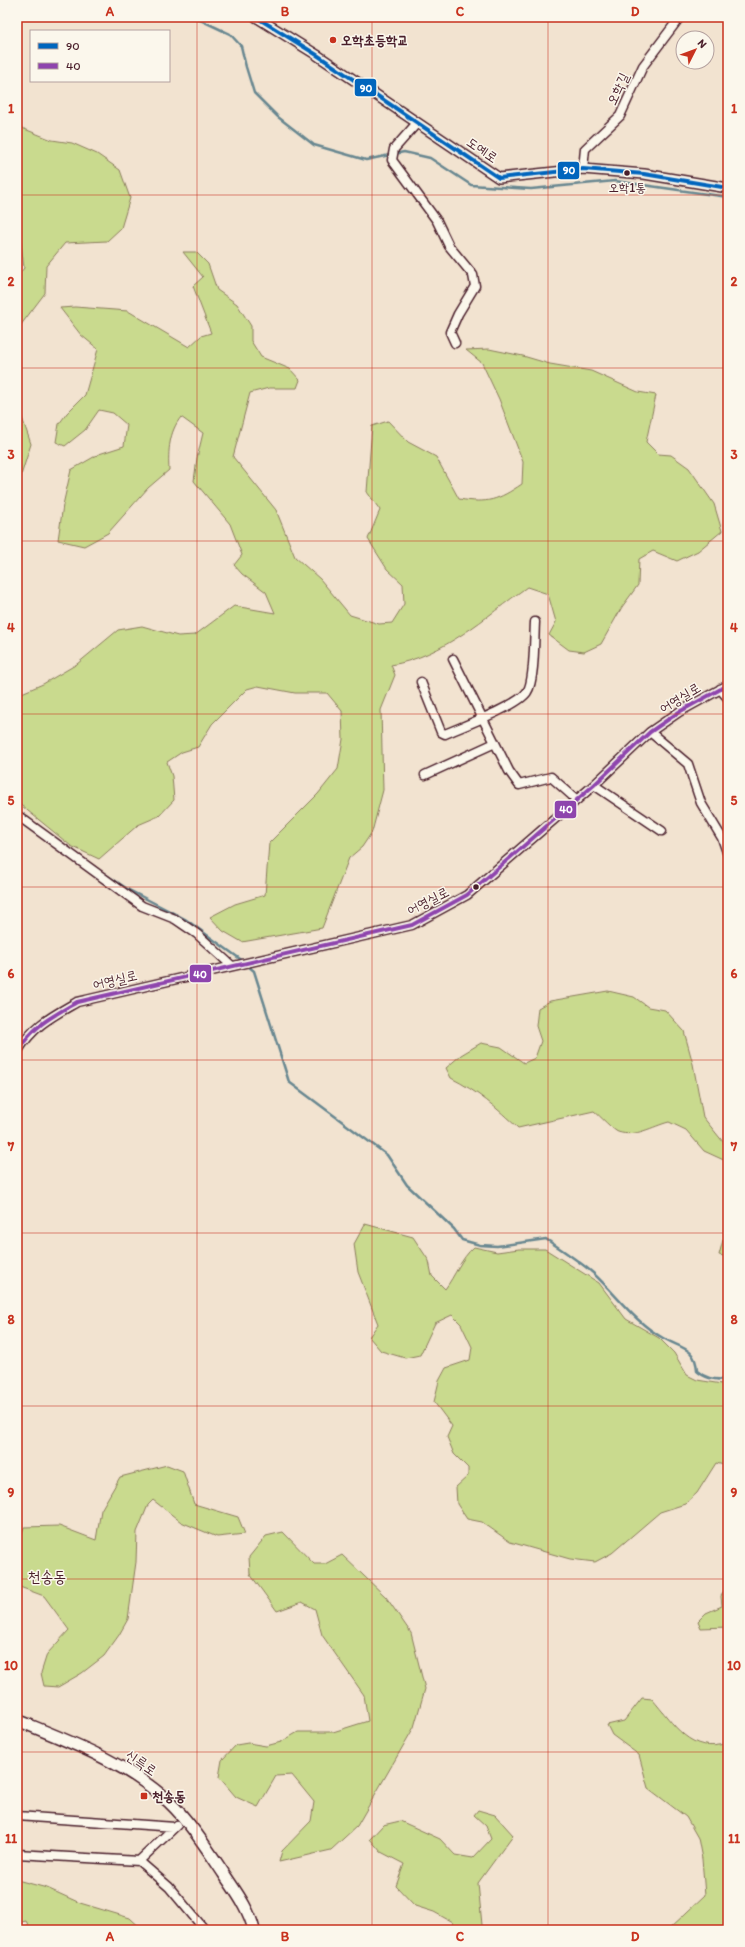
<svg xmlns="http://www.w3.org/2000/svg" width="745" height="1947" font-family="Itim,'Poor Story',sans-serif">
	<rect width="100%" height="100%" fill="#f2e3d0"/>
	<filter id="ink" filterUnits="userSpaceOnUse"><feTurbulence type="fractalNoise" baseFrequency=".025" numOctaves="2"/><feDisplacementMap in="SourceGraphic" scale="8" xChannelSelector="R" yChannelSelector="G"/><feConvolveMatrix kernelMatrix="1 2 1 2 8 2 1 2 1" color-interpolation-filters="sRGB"/></filter>
	<g filter="url(#ink)">
		<path fill="#c9da8e" stroke="#8a7c5c" d="M17,126L52,140L72,143L97,154L120,170L130,198L121,228L107,241L65,243L46,266L45,293L17,330V277L24,268L17,209Z
			M183,252H196L208,264L217,290L237,304L251,326V341L261,357L290,369L300,380L297,388H269L250,393L233,457L276,510L295,557L320,579L350,615L379,624L392,623L404,604L403,584L387,569L368,539L380,510L367,492L372,426L388,421L408,442L436,457L459,499C488,504 498,500 522,484L523,462L499,399L482,363L466,350L489,349L523,356L550,364L591,371L638,392L656,395L646,442L658,454L671,455L689,468L714,504L722,531L698,551L677,561L653,551L639,559L638,585L622,607L601,644L584,652L569,650L549,635L556,622L548,594L527,587C485,617 444,656 391,665L395,675L381,710L383,790L372,832L362,847L349,858L322,928L242,942L223,931L210,917L235,904L265,895L269,843L318,794L338,769L343,739L342,711L327,693H295L258,686L247,689L212,724L198,747L182,752L167,762L172,776L174,800L159,816L138,825L99,859L71,846L17,802V695L43,684L77,664L118,630L142,626L178,636L195,635L234,606L275,613L266,592L242,574L234,565L242,555L230,524L194,481L197,458L203,433L181,417C169,432 168,451 169,470L148,488L108,533L84,546L58,540L63,505L71,470L99,454L124,446L127,425L113,413L99,410L85,430L65,446L56,442L59,424L67,413L85,395L98,349L81,335L60,308L75,307L128,311L189,347L201,336L211,333L193,286L203,277Z
			M17,403L31,444L17,488Z
			M608,991L634,997L648,1007L665,1010L684,1031L693,1064L703,1117L728,1148V1162L704,1151L686,1130L669,1122C653,1126 635,1138 618,1132C614,1131 599,1115 594,1111L518,1128C497,1108 477,1091 451,1078L446,1068L461,1055L481,1043L501,1047L524,1063L535,1058L541,1041L536,1026L538,1008L550,1001Z
			M365,1224L413,1237L429,1261L432,1276L445,1289C455,1276 461,1258 474,1247L497,1252L519,1249H545L599,1283L626,1319L659,1338L674,1353L687,1375L697,1380L728,1385V1466L716,1463L697,1493L685,1504L660,1512L612,1553L595,1562L570,1559L510,1542L482,1522L467,1519L457,1504L456,1487L468,1476V1468L454,1454L447,1437L452,1426L434,1402L439,1381L446,1368L470,1360L472,1347L461,1324L452,1315L435,1323L420,1355L405,1358L381,1351L369,1337L378,1324L358,1272L354,1244Z
			M728,1239V1257L719,1255L723,1240Z
			M167,1465L183,1471L194,1504L238,1517L245,1534L217,1537L181,1522L153,1500L148,1505L137,1532L136,1562L128,1619L119,1635L104,1656L82,1673L58,1687L44,1686L41,1673L47,1654L69,1630L44,1596L17,1586V1548L24,1527L59,1526L96,1540L101,1510L120,1477Z
			M283,1532L314,1564H325L342,1555L386,1597L411,1633L425,1689L414,1727L357,1826L331,1850L279,1862L282,1851L311,1821L314,1802L292,1775L276,1776L258,1807L236,1797L219,1777L222,1760L236,1745L248,1743L266,1746L281,1742L298,1732H333L368,1721L364,1695L322,1635L315,1609L302,1602L277,1611L250,1574L249,1557L266,1536Z
			M728,1586V1627L701,1628L698,1621L706,1613L722,1606L721,1596Z
			M642,1698L652,1699C674,1724 690,1755 728,1743V1930H668L705,1895L702,1859L698,1838L686,1817L648,1788L639,1755L612,1735L607,1725L624,1721Z
			M478,1810L495,1815L513,1835L478,1883L482,1925L487,1930H454L452,1922L434,1912L415,1906L396,1886L404,1864L381,1852L370,1839L383,1825L400,1821L440,1839L455,1855L473,1858L491,1839L486,1826L474,1815Z
			M17,1880L47,1888L80,1903L130,1918L143,1930H31L26,1921L17,1923Z"/>
		<g fill="none" stroke-linecap="round" stroke-linejoin="round">
			<path stroke="#688790" stroke-width="2.5" d="M194,17L230,34L241,46L246,67L254,93L278,117L314,145L366,160L404,152L430,158L471,185L531,189L615,181L728,197
				M17,810L27,817
				M105,874L129,890L185,919L243,961
				M248,966L254,971L289,1082L387,1155L407,1185L454,1229L462,1240L480,1245L497,1246L546,1239C562,1250 579,1261 593,1273C617,1295 634,1322 663,1338C680,1348 696,1347 697,1371C707,1380 716,1379 728,1380"/>
			<g stroke="#4a1f2b" stroke-width="11">
				<path id="minor" d="M417,123L394,149L392,160L437,221L449,246L473,275L475,286L458,314L450,332L455,343
					M583,169L585,149L620,116L643,66L680,17
					M453,659L509,771L519,785L551,777L577,800
					M421,682L441,732L445,734C463,726 518,706 527,692C535,681 534,637 535,622
					M720,689L728,698
					M650,732L688,764L701,803L722,838L728,855
					M425,775L495,743
					M594,785L662,831
					M17,815L142,906L175,919L197,934L232,966
					M17,1052C34,1025 51,1017 77,1002L412,925L467,895L594,785L650,732L679,712L728,685
					M17,1816L175,1827
					M17,1854L139,1861L169,1887L205,1930
					M139,1861L177,1825"/>
			</g>
			<g stroke="#4a1f2b" stroke-width="12">
				<path id="tertiary" d="M256,17L317,55L499,178L583,169L644,174L728,188"/>
			</g>
			<g stroke="#4a1f2b" stroke-width="14">
				<path id="secondary" d="M17,1720C70,1742 126,1762 169,1802C190,1822 208,1850 224,1874C236,1892 249,1909 254,1930"/>
			</g>
			<use href="#minor" stroke="#fbf7ec" stroke-width="8"/>
			<use href="#tertiary" stroke="#fbf7ec" stroke-width="9"/>
			<use href="#secondary" stroke="#fbf7ec" stroke-width="11"/>
			<g stroke="#fbf7ec" stroke-width="7">
				<path id="bus-1" d="M256,17L317,55L499,178L583,169L644,174L728,188"/>
			</g>
			<g stroke="#fbf7ec" stroke-width="7">
				<path id="bus-2" d="M17,1052C34,1025 51,1017 77,1002L412,925L467,895L594,785L650,732L679,712L728,685"/>
			</g>
			<use href="#bus-1" stroke="#0065bd" stroke-width="4"/>
			<use href="#bus-2" stroke="#8e44ad" stroke-width="4"/>
		</g>
	</g>
	<path fill="none" stroke="#c8321e" stroke-width="1" stroke-opacity="0.55" d="M197,17V1930M372,17V1930M548,17V1930M17,195H728M17,368H728M17,541H728M17,714H728M17,887H728M17,1060H728M17,1233H728M17,1406H728M17,1579H728M17,1752H728"/>
	<g fill="#c8321e" stroke="#fbf7ec" stroke-width="1.5">
		<circle cx="333" cy="40" r="4"/>
		<rect x="140" y="1792" width="8" height="8" rx="2"/>
	</g>
	<g fill="#4a1f2b" stroke="#fbf7ec" stroke-width="1.5">
		<circle cx="627" cy="173" r="3.5"/>
		<circle cx="476" cy="887" r="3.5"/>
	</g>
	<g text-anchor="middle" dominant-baseline="central" stroke-width="3" stroke-linejoin="round" paint-order="stroke">
		<g font-size="13" fill="#4a1f2b" stroke="#fbf7ec">
			<text x="627" y="187">오학1통</text>
		</g>
		<g font-size="14" font-weight="bold" fill="#4a1f2b" stroke="#fbf7ec" text-anchor="start">
			<text x="341" y="40">오학초등학교</text>
			<text x="152" y="1796">천송동</text>
		</g>
		<g font-size="14" fill="#4a1f2b" stroke="#fbf7ec">
			<text transform="translate(618 89) rotate(-65)">오학길</text>
			<text transform="translate(482 150) rotate(34)">도예로</text>
			<text transform="translate(680 698) rotate(-31)">어영실로</text>
			<text transform="translate(428 901) rotate(-27)">어영실로</text>
			<text transform="translate(115 980) rotate(-13)">어영실로</text>
			<text transform="translate(141 1763) rotate(34)">신륵로</text>
		</g>
		<g font-size="16" fill="#4a1f2b" stroke="#fbf7ec">
			<text x="47" y="1576">천송동</text>
		</g>
	</g>
	<g stroke="#fbf7ec" stroke-width="1.5">
		<rect x="354" y="78" width="23" height="19" rx="4" fill="#0065bd"/>
		<rect x="557" y="161" width="23" height="19" rx="4" fill="#0065bd"/>
		<rect x="554" y="800" width="23" height="19" rx="4" fill="#8e44ad"/>
		<rect x="189" y="964" width="23" height="19" rx="4" fill="#8e44ad"/>
	</g>
	<g font-size="11" text-anchor="middle" font-weight="bold" fill="#fff">
		<text x="366" y="92">90</text>
		<text x="569" y="174">90</text>
		<text x="566" y="813">40</text>
		<text x="200" y="978">40</text>
	</g>
	<rect width="745" height="1947" fill="none" stroke="#fbf7ec" stroke-width="44"/>
	<rect x="30" y="30" width="140" height="52" fill="#fbf7ec" stroke="#b4a19f"/>
	<rect x="38" y="43" width="20" height="6" fill="#0065bd" stroke="#b4a19f"/>
	<text x="66" y="50" font-size="12" fill="#4a1f2b">90</text>
	<rect x="38" y="63" width="20" height="6" fill="#8e44ad" stroke="#b4a19f"/>
	<text x="66" y="70" font-size="12" fill="#4a1f2b">40</text>
	<g transform="translate(695 50) rotate(48)"><circle r="19" fill="#fbf7ec" stroke="#b4a19f"/>
	<path d="M0-3L7 15L0 10L-7 15Z" fill="#c8321e"/>
	<text y="-6" font-size="11" font-weight="bold" text-anchor="middle" fill="#4a1f2b">N</text>
	</g>
	<rect x="22" y="22" width="701" height="1903" fill="none" stroke="#c8321e" stroke-width="1.5"/>
	<g font-size="13" text-anchor="middle" font-weight="bold" fill="#c8321e">
		<text x="110" y="16">A</text>
		<text x="285" y="16">B</text>
		<text x="460" y="16">C</text>
		<text x="635" y="16">D</text>
		<text x="11" y="113">1</text>
		<text x="734" y="113">1</text>
		<text x="11" y="286">2</text>
		<text x="734" y="286">2</text>
		<text x="11" y="459">3</text>
		<text x="734" y="459">3</text>
		<text x="11" y="632">4</text>
		<text x="734" y="632">4</text>
		<text x="11" y="805">5</text>
		<text x="734" y="805">5</text>
		<text x="11" y="978">6</text>
		<text x="734" y="978">6</text>
		<text x="11" y="1151">7</text>
		<text x="734" y="1151">7</text>
		<text x="11" y="1324">8</text>
		<text x="734" y="1324">8</text>
		<text x="11" y="1497">9</text>
		<text x="734" y="1497">9</text>
		<text x="11" y="1670">10</text>
		<text x="734" y="1670">10</text>
		<text x="11" y="1843">11</text>
		<text x="734" y="1843">11</text>
		<text x="110" y="1941">A</text>
		<text x="285" y="1941">B</text>
		<text x="460" y="1941">C</text>
		<text x="635" y="1941">D</text>
	</g>
</svg>
